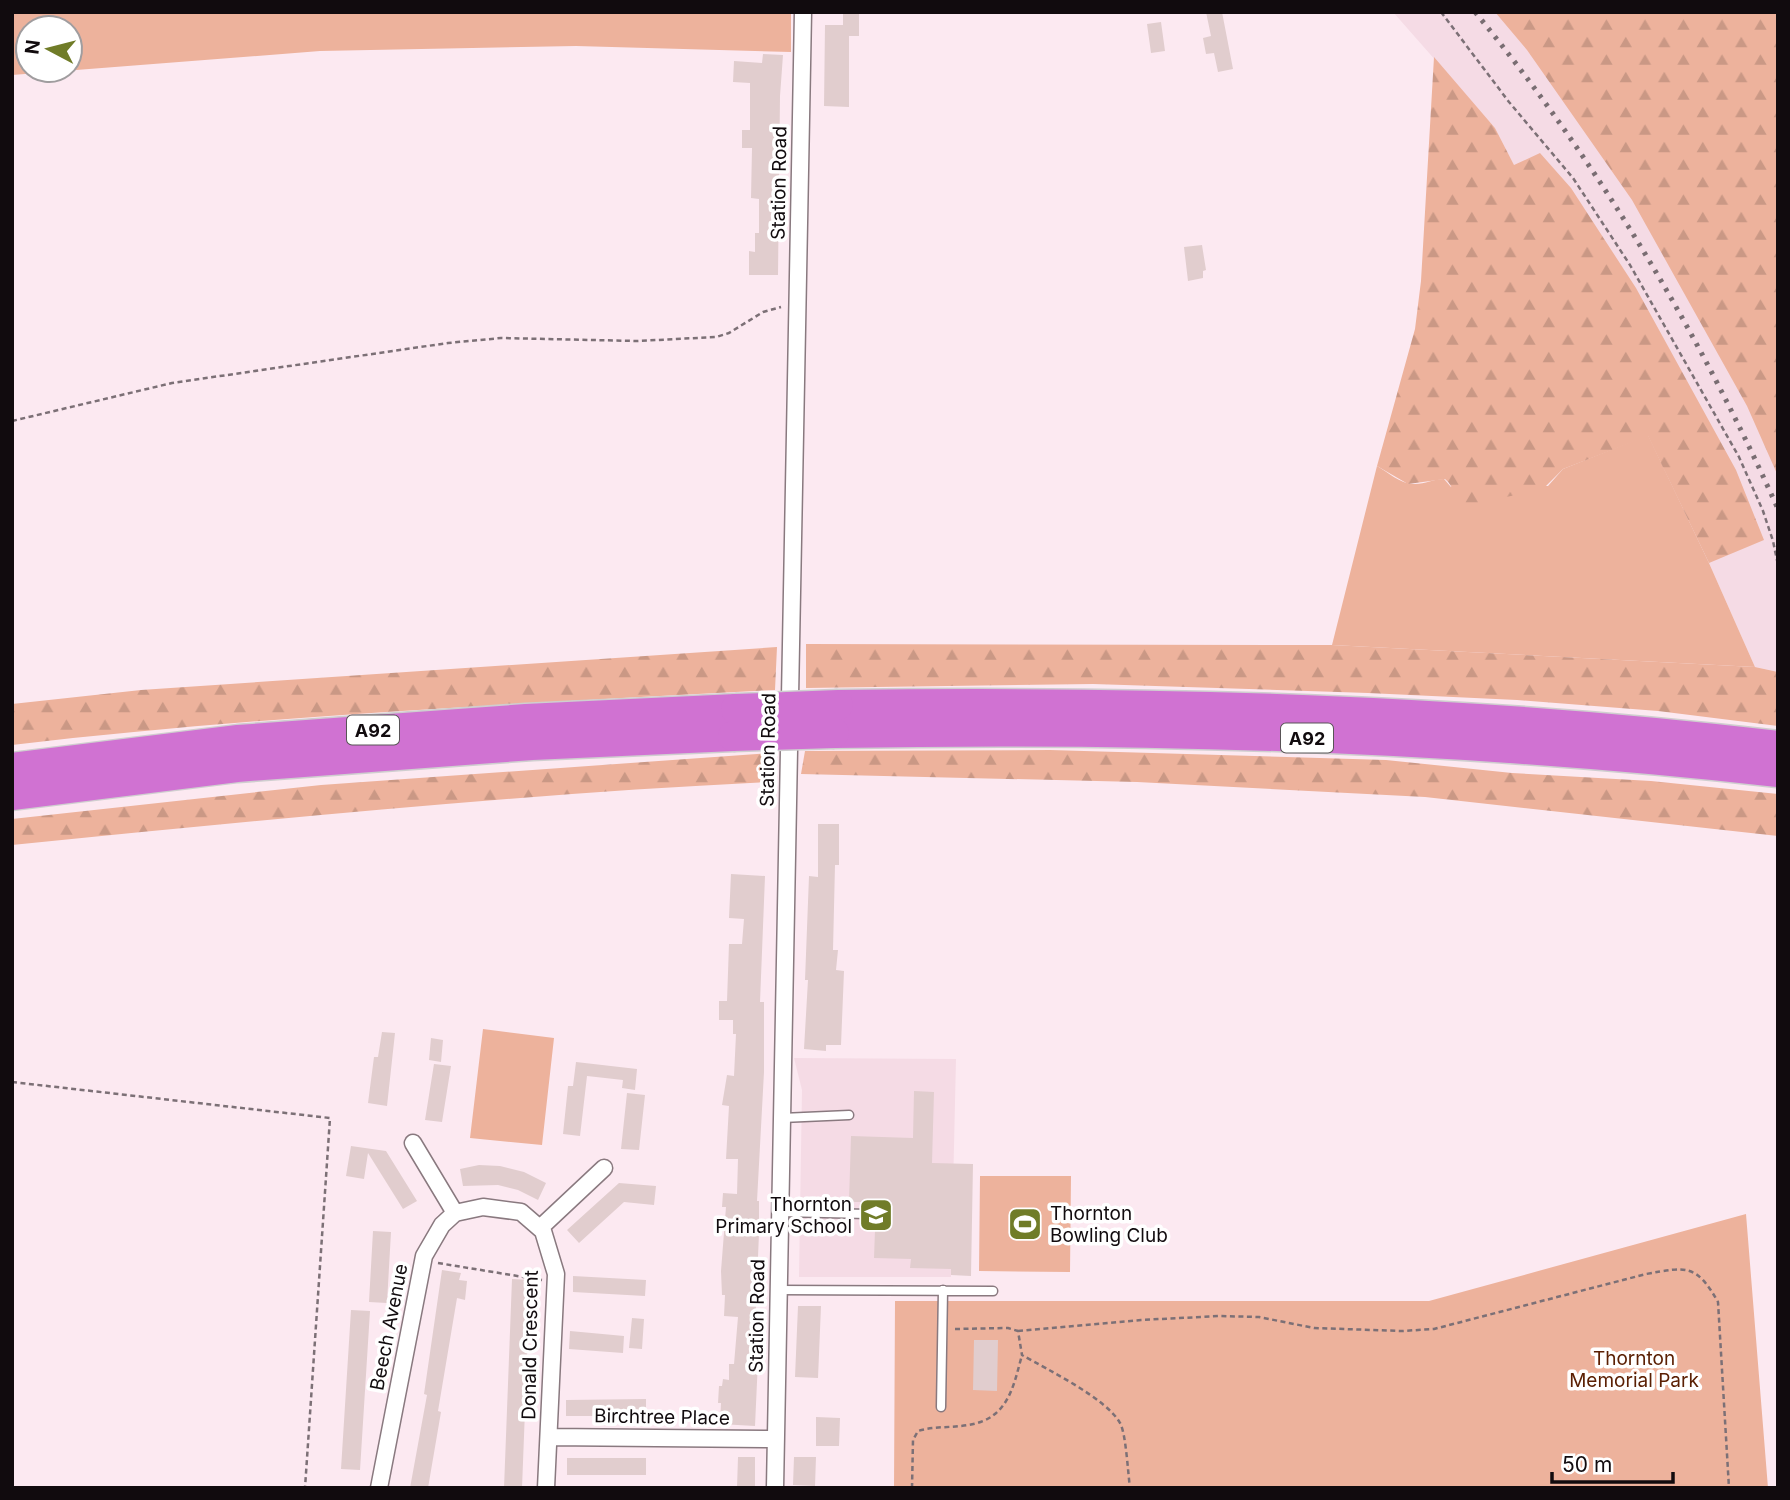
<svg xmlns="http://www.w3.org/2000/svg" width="1790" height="1500" font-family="Inter,sans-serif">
	<defs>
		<pattern id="forest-firs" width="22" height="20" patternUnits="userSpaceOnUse" patternTransform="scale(1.75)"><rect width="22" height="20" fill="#edb29c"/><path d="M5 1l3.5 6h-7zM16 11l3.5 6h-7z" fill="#ca9885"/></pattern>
	</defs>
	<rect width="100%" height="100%" fill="#fce9f1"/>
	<path fill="#f5dbe5" d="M1393,12H1778V672L1755,667L1709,563L1603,341L1495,128Z
		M794,1058L956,1059L951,1277H799L802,1090Z"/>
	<path fill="#edb29c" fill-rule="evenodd" d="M12,12H791V52L576,46L320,51L12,75ZM70,28V70H28V28Z
		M1648,435L1709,563L1755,667L1332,645L1377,466C1388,472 1401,485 1415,484C1425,484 1434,479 1444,479L1451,487L1548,486L1563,469Z
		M483,1029L554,1038L542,1145L470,1138Z
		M980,1176H1071L1070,1272L979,1271Z
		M1746,1214L1768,1488H894L895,1301H1429Z"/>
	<path fill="url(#forest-firs)" d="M1495,12H1778V476L1747,406L1632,200L1527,50Z
		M1434,57L1495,128L1514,165L1540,153L1571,188L1636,288L1736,470L1764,540L1709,563L1648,436L1563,469L1543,489L1469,505C1453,503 1456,488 1445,479L1408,484L1377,466L1415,329L1421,281Z
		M806,644L1332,645L1755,667L1778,672V726L1658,711L1517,700L1368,693L1093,684L806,688Z
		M777,647L775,690C520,704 266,715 12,745V704L141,690Z
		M1050,750L1386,760L1512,773L1651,781L1778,794V836L1425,797L1137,782L801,774L805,751Z
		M771,753V782C518,794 265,820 12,845V819L321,785Z"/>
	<path fill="#e1cdce" d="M843,12H859V36H849V107L824,106L825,25H843Z
		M1206,12H1222L1233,69L1218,72L1214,53L1206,54L1203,38L1211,36Z
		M1161,22L1165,51L1151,53L1147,24Z
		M763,54L783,55L780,96L778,275H749V251L755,252V233H759V199L751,198L752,148H742V130H750V83L733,82L734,61L762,63Z
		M1202,245L1206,270L1203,271V278L1188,281L1184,247Z
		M818,824H839V865H835L833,950H838L836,970L844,971L841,1045H826V1051L804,1049L808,980H805L809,876L818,877Z
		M731,874L765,876L760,1002H764V1072L757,1201H759V1233L755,1329H757L754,1359L758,1360L755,1426L720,1424L721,1403H718L719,1386H722L723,1379L729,1380V1364H734L738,1317L724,1316L725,1295H722L721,1271L726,1207H722L723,1193L737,1194L738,1159H726L729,1106L722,1105L727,1075L734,1076L736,1034H733V1020H719V1001H727L729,944H742L744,919L729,918Z
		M382,1032L395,1033L387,1106L368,1103L374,1057H378Z
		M431,1038L443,1040L441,1062L429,1060Z
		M576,1062L637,1069L635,1090L622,1088L623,1080L587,1076L580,1136L563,1134L568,1086H573Z
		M434,1064L451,1066L442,1122L425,1120Z
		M914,1091L934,1092L932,1163L973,1164L971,1276L951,1275V1269L910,1268L911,1259L874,1258L876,1202H849L851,1136L913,1138Z
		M627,1093L645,1095L639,1150L621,1149Z
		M351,1146L386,1151L417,1201L403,1209L368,1153L364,1179L346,1176Z
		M479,1165L500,1166L524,1172L546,1183L538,1200L518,1190L498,1185L463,1186L460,1169Z
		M619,1183L656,1186L654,1205L624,1202L579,1243L567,1230Z
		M373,1231L391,1232L387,1303L369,1302Z
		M442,1270L461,1273L459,1280L467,1281L465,1300L457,1298L438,1411L441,1412L428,1488H410L427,1395L424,1394Z
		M573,1276L646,1280L645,1296L573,1292Z
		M512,1279L530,1280L522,1488H504Z
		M798,1306H821L818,1378L795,1377Z
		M351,1310L370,1311L360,1470L341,1469Z
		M632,1318L644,1319L642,1349L629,1348Z
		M570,1331L624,1336L623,1353L569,1349Z
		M974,1340H998L997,1391L973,1390Z
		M646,1399V1416H566V1400Z
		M816,1417L840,1418L839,1446H816Z
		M738,1457H755V1488H737Z
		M794,1457H816L815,1486L793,1485Z
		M567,1458H646V1475H567Z"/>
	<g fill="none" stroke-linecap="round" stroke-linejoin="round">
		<g stroke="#89797f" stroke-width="11">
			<path id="lane" d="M782,1118L849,1115
				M780,1212L868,1214
				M778,1290L993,1291
				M941,1407L943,1290"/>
		</g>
		<g stroke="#89797f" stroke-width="19">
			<path id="street" d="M413,1143L455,1213
				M540,1228L604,1168
				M549,1437L776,1439
				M379,1488L424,1256L442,1225L455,1213L483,1207L521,1212L543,1231L556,1274L546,1488
				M775,1488L803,12"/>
		</g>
		<g stroke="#cfcecf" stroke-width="33">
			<path id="highway" d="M838,705C1152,701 1466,709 1778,746
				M834,733C1149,727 1465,737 1778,772
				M12,768L238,740L526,719L736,709
				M12,795L237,767L532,745L733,736"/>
		</g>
		<path stroke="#7c7076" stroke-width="2.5" stroke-dasharray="5 3.5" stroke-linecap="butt" d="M1441,12L1509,102L1573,178L1630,265L1739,457L1763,511L1773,541L1778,565
			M12,421L172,383L448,343L501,338L637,341L716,337L729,333L763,312L781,307
			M12,1082L330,1118L305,1488
			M438,1263L542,1280
			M955,1329L1008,1328L1018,1331L1022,1355C1048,1370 1106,1398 1120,1423C1126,1433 1128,1474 1130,1488
			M1018,1331L1141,1320L1220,1316L1259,1317L1314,1328L1402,1331L1434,1329L1646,1274C1686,1267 1696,1263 1718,1302L1729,1488
			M912,1488L913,1440L918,1431C934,1426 951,1428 968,1425C1008,1419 1013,1388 1022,1355"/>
		<use href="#lane" stroke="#fff" stroke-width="8"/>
		<use href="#street" stroke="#fff" stroke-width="16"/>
		<use href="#highway" stroke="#d072d2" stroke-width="30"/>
		<path stroke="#796d72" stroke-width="5" stroke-dasharray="3.5 7" stroke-linecap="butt" d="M1475,12C1599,163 1698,331 1778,509"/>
		<g stroke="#cfcecf" stroke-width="33" stroke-linecap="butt">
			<path id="highway-bridge" d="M736,709L838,705
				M733,736L834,733"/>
		</g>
		<use href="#highway-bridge" stroke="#d072d2" stroke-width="30"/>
	</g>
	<defs>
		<g id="school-square" transform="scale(1.75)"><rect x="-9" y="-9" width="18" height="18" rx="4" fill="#707c28" stroke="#fff"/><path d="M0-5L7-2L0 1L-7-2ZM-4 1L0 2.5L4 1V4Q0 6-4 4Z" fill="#fff"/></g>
		<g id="stadium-square" transform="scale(1.75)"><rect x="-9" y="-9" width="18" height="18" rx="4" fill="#707c28" stroke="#fff"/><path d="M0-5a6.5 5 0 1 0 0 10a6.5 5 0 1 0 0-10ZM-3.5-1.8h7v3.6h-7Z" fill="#fff"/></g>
	</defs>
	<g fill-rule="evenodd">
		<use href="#school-square" x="876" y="1215"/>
		<use href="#stadium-square" x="1025" y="1224"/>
	</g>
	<g text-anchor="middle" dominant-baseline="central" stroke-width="7" stroke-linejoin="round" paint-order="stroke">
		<g fill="#fff" stroke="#585456" stroke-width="2">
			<rect x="347" y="715.5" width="52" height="29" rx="5"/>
			<rect x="1281" y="723.5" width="52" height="29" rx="5"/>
		</g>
		<g font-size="18" font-weight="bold" fill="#110b0e">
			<text x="373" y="730">A92</text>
			<text x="1307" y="738">A92</text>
		</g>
		<g font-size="19" fill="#110b0e" stroke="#fff">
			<text transform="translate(779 183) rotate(-89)">Station Road</text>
			<text transform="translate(768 750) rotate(-89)">Station Road</text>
			<text transform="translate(757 1316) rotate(-89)">Station Road</text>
			<text transform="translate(389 1327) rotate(-79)">Beech Avenue</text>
			<text transform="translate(530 1345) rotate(-89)">Donald Crescent</text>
			<text transform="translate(662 1417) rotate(1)">Birchtree Place</text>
		</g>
		<g font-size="19" fill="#110b0e" stroke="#fff" text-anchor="end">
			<text x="852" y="1204">Thornton<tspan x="852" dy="22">Primary School</tspan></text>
			<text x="1050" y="1213" text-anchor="start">Thornton<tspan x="1050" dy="22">Bowling Club</tspan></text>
		</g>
		<g font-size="19" fill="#5b2004" stroke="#fff">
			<text x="1634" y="1358">Thornton<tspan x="1634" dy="22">Memorial Park</tspan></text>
		</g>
	</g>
	<rect width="1790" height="1500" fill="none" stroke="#110b0e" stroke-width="28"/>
	<g transform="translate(49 49) rotate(277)"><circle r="33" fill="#ffffff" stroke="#a09d9f" stroke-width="2"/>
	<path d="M0-5L12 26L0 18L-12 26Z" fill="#707c28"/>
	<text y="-10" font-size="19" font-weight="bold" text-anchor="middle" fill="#110b0e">N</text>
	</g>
	<path d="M1552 1472v10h121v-10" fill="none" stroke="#110b0e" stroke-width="3.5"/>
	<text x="1562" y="1472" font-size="21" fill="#110b0e" stroke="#ffffff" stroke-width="5" paint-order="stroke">50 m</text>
</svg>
